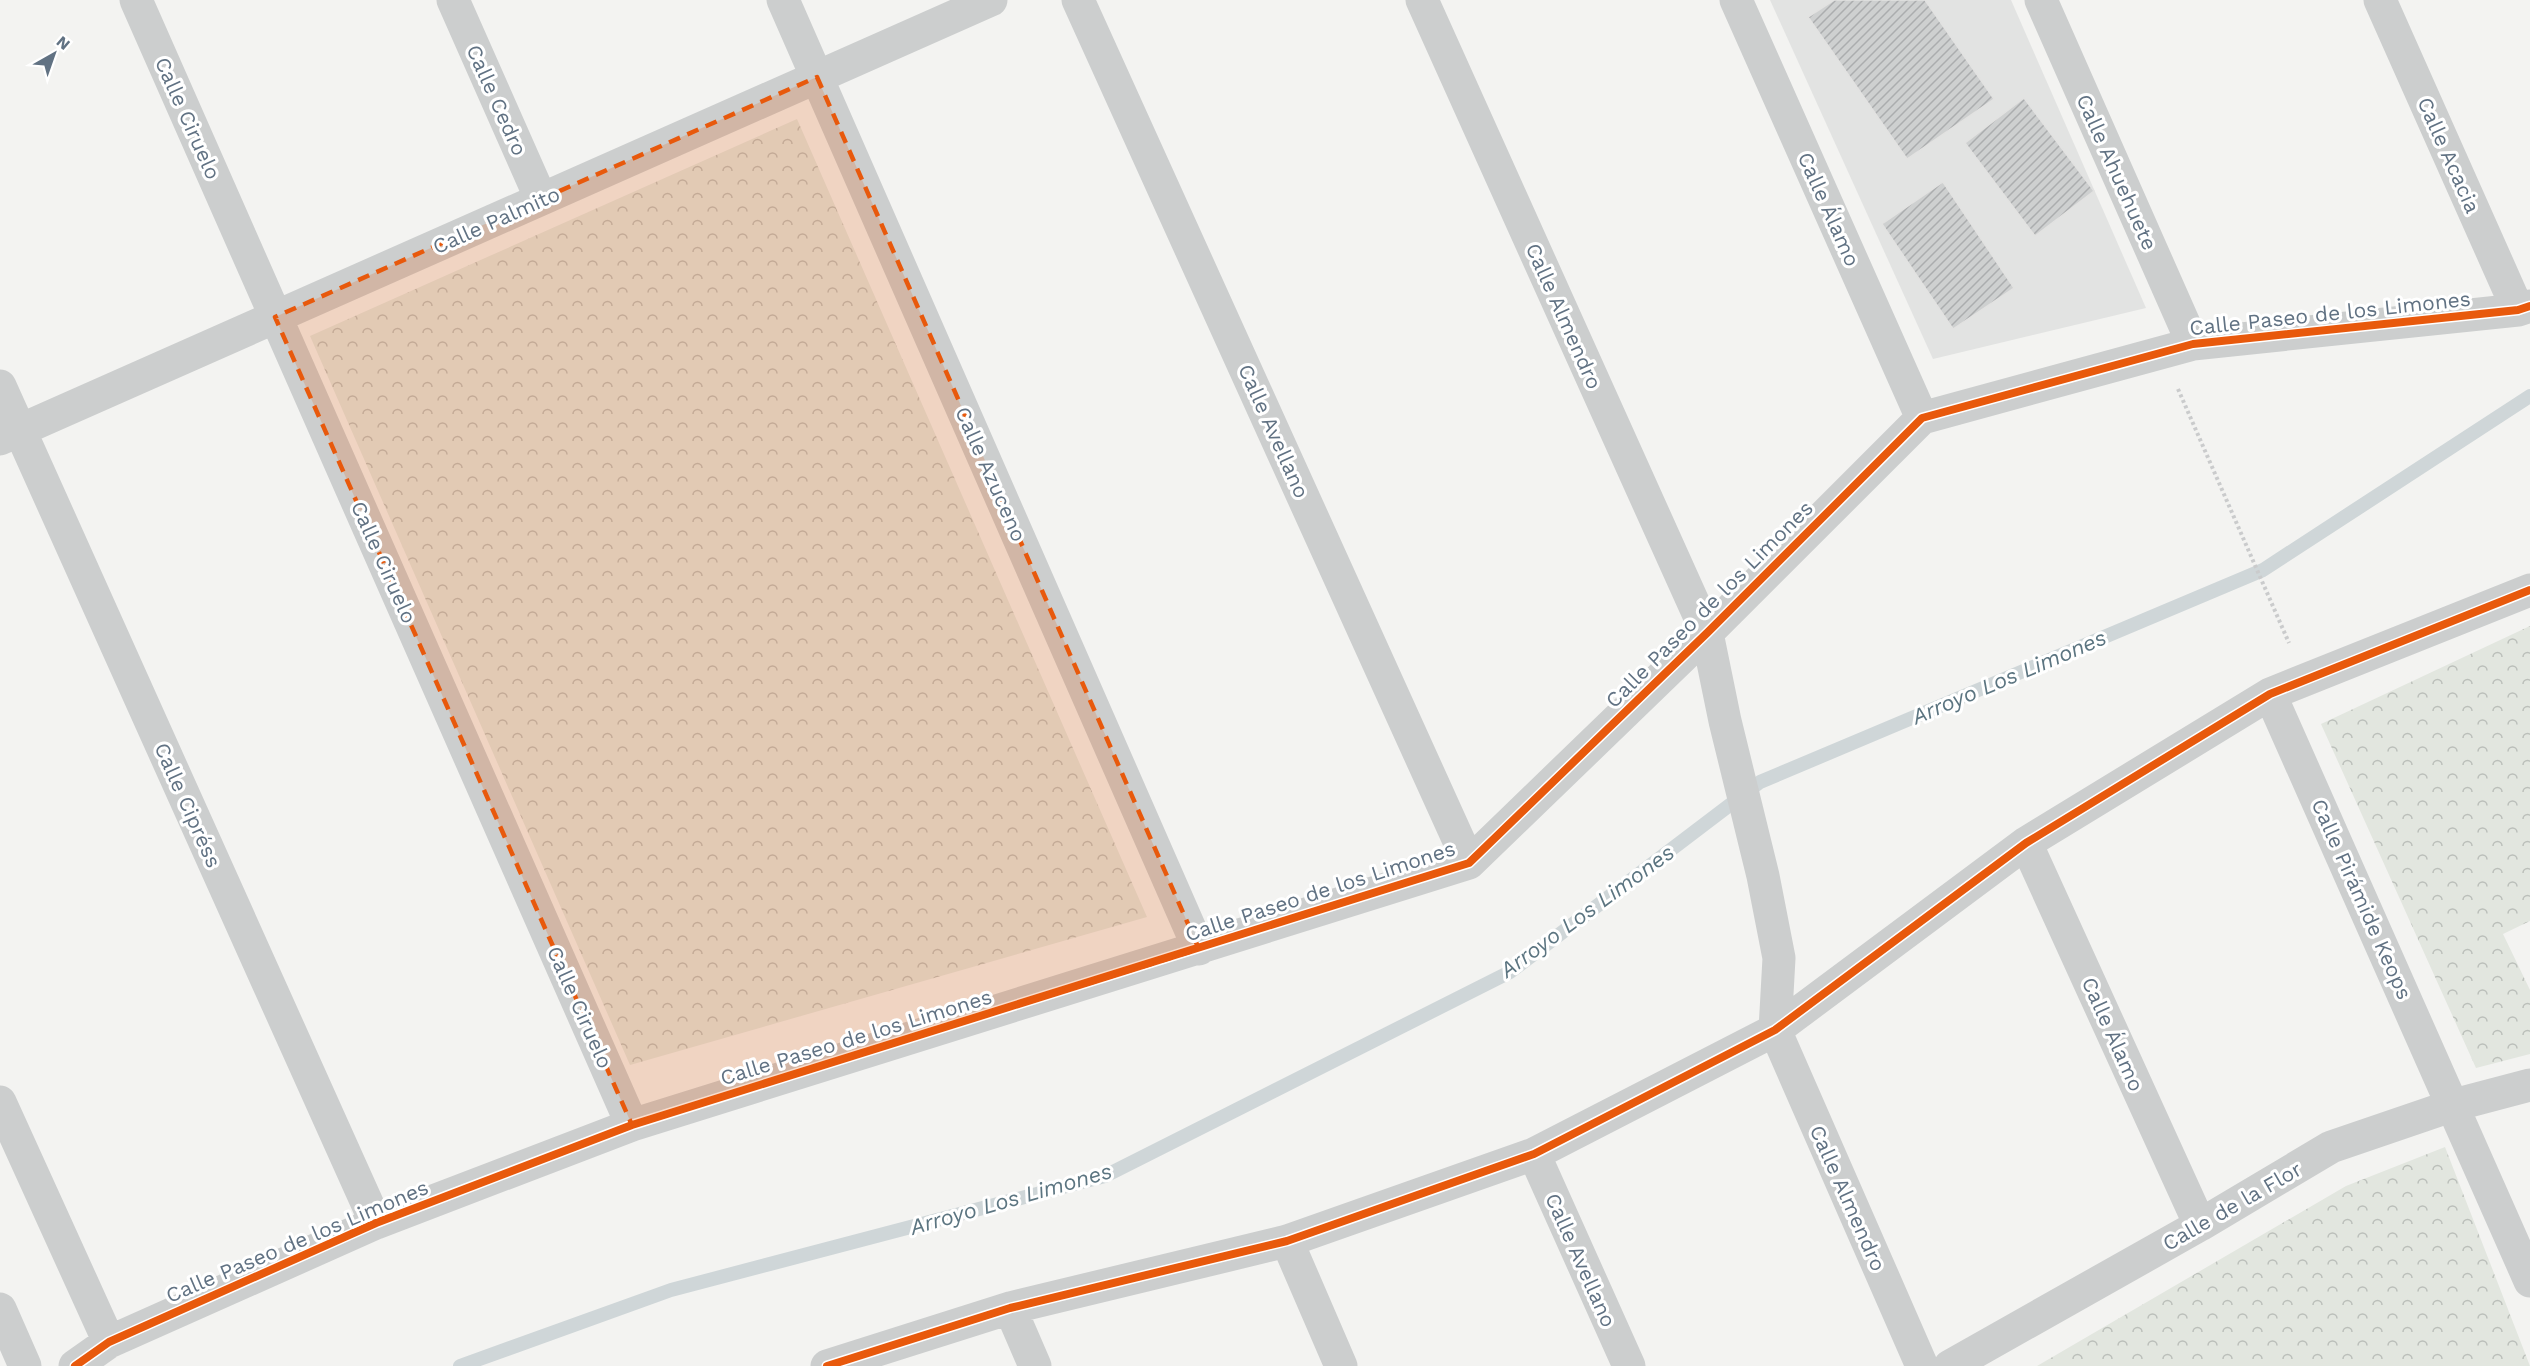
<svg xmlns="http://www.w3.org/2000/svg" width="2530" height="1366" font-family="'Work Sans',sans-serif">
	<defs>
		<pattern id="forest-crowns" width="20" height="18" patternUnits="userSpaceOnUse" patternTransform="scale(1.5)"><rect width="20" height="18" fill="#e2e6df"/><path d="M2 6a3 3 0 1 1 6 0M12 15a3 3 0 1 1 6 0" fill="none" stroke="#bbbfba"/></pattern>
		<pattern id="building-hatch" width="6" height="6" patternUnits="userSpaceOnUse" patternTransform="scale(1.5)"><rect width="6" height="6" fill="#ced0d0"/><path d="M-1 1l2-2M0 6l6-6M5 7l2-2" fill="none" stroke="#abadae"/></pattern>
	</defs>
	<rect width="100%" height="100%" fill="#f3f3f1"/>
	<path fill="#e2e3e2" d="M1770,0H2011L2146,308L1933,359Z"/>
	<path fill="url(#forest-crowns)" d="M797,119L1147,917L630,1065L310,336Z
		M2530,626V921L2503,934L2530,990V1054L2476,1068L2321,724Z
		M2445,1147L2530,1366H2037L2346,1186Z"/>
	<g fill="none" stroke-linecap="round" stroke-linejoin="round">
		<path stroke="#cfd6d8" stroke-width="14" d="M460,1366L671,1290L1105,1176L1510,972L1760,782L2263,570L2530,396"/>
	</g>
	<path fill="url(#building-hatch)" stroke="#e2e2e1" stroke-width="1.5" d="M1834,0H1925L1994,99L1907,159L1808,17Z
		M2024,98L2094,191L2035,236L1965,143Z
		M1943,182L2014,288L1953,329L1882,224Z"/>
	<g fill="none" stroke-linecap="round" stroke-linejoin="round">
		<path stroke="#cacbcc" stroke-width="4" stroke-dasharray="3 3" stroke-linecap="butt" d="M2178,389L2289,643"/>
		<path stroke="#cccece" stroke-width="33" d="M136,0L632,1125
			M453,0L541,199
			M783,0L1199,949
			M1078,0L1469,863
			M1422,0L1707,633L1725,721L1763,876L1779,958L1775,1030L1922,1366
			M1736,0L1922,418
			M2041,0L2193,344
			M2380,0L2518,310
			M0,386L376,1223
			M0,439L991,0
			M2270,694L2530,1281
			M2026,843L2200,1225
			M0,1102L109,1342
			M1534,1154L1629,1366
			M1287,1241L1341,1366
			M1010,1308L1035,1366
			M0,1309L25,1366
			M75,1366L109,1342L376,1223L632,1125L1469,863L1707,633L1922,418L2193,344L2518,310L2530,306
			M827,1366L1010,1308L1287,1241L1534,1154L1775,1030L2026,843L2270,694L2530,590
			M1950,1366L2200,1225L2331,1147L2454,1105L2530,1085"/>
		<g stroke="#fff" stroke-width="11">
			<path id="cycleway" d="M75,1366L109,1342L376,1223L632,1125L1469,863L1707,633L1922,418L2193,344L2518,310L2530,306
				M827,1366L1010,1308L1287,1241L1534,1154L1775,1030L2026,843L2270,694L2530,590"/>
		</g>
		<use href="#cycleway" stroke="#e8590c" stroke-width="8"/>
	</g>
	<path fill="#e8590c" fill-opacity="0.2" stroke="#e8590c" stroke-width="4.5" stroke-dasharray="12 8" stroke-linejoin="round" d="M817,77L1199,949L632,1125L275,317Z"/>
	<g text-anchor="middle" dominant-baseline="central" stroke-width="6" stroke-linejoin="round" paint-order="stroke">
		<g font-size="21" fill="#617283" stroke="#fff">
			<text transform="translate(497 100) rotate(66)">Calle Cedro</text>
			<text transform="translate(188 118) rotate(66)">Calle Ciruelo</text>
			<text transform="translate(2449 155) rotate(66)">Calle Acacia</text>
			<text transform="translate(2117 172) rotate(66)">Calle Ahuehuete</text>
			<text transform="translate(1829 209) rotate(66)">Calle Álamo</text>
			<text transform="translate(496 220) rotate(-24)">Calle Palmito</text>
			<text transform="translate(2330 313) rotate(-6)">Calle Paseo de los Limones</text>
			<text transform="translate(1564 316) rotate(66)">Calle Almendro</text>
			<text transform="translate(1274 431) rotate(66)">Calle Avellano</text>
			<text transform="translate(991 474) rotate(66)">Calle Azuceno</text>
			<text transform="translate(384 562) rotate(66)">Calle Ciruelo</text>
			<text transform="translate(1709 604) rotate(-45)">Calle Paseo de los Limones</text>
			<text transform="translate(188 805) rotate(66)">Calle Cipréss</text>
			<text transform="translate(1320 891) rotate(-18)">Calle Paseo de los Limones</text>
			<text transform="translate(2362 899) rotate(66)">Calle Pirámide Keops</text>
			<text transform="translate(580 1007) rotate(66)">Calle Ciruelo</text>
			<text transform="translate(2113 1034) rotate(66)">Calle Álamo</text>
			<text transform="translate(856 1037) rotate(-17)">Calle Paseo de los Limones</text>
			<text transform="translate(1848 1198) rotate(66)">Calle Almendro</text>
			<text transform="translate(2232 1206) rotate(-30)">Calle de la Flor</text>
			<text transform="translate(297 1241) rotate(-23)">Calle Paseo de los Limones</text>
			<text transform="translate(1581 1260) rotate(66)">Calle Avellano</text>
		</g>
		<g font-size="22" font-style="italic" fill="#5c7581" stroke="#fff">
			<text transform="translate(2009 677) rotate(-23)">Arroyo Los Limones</text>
			<text transform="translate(1587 911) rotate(-36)">Arroyo Los Limones</text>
			<text transform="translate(1011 1199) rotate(-16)">Arroyo Los Limones</text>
		</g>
	</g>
	<g transform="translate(54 54) rotate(40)" stroke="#ffffff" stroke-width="4.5" paint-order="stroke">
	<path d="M0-4.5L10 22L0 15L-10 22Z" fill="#617283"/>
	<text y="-9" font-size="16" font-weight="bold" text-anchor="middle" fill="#617283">N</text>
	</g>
</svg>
